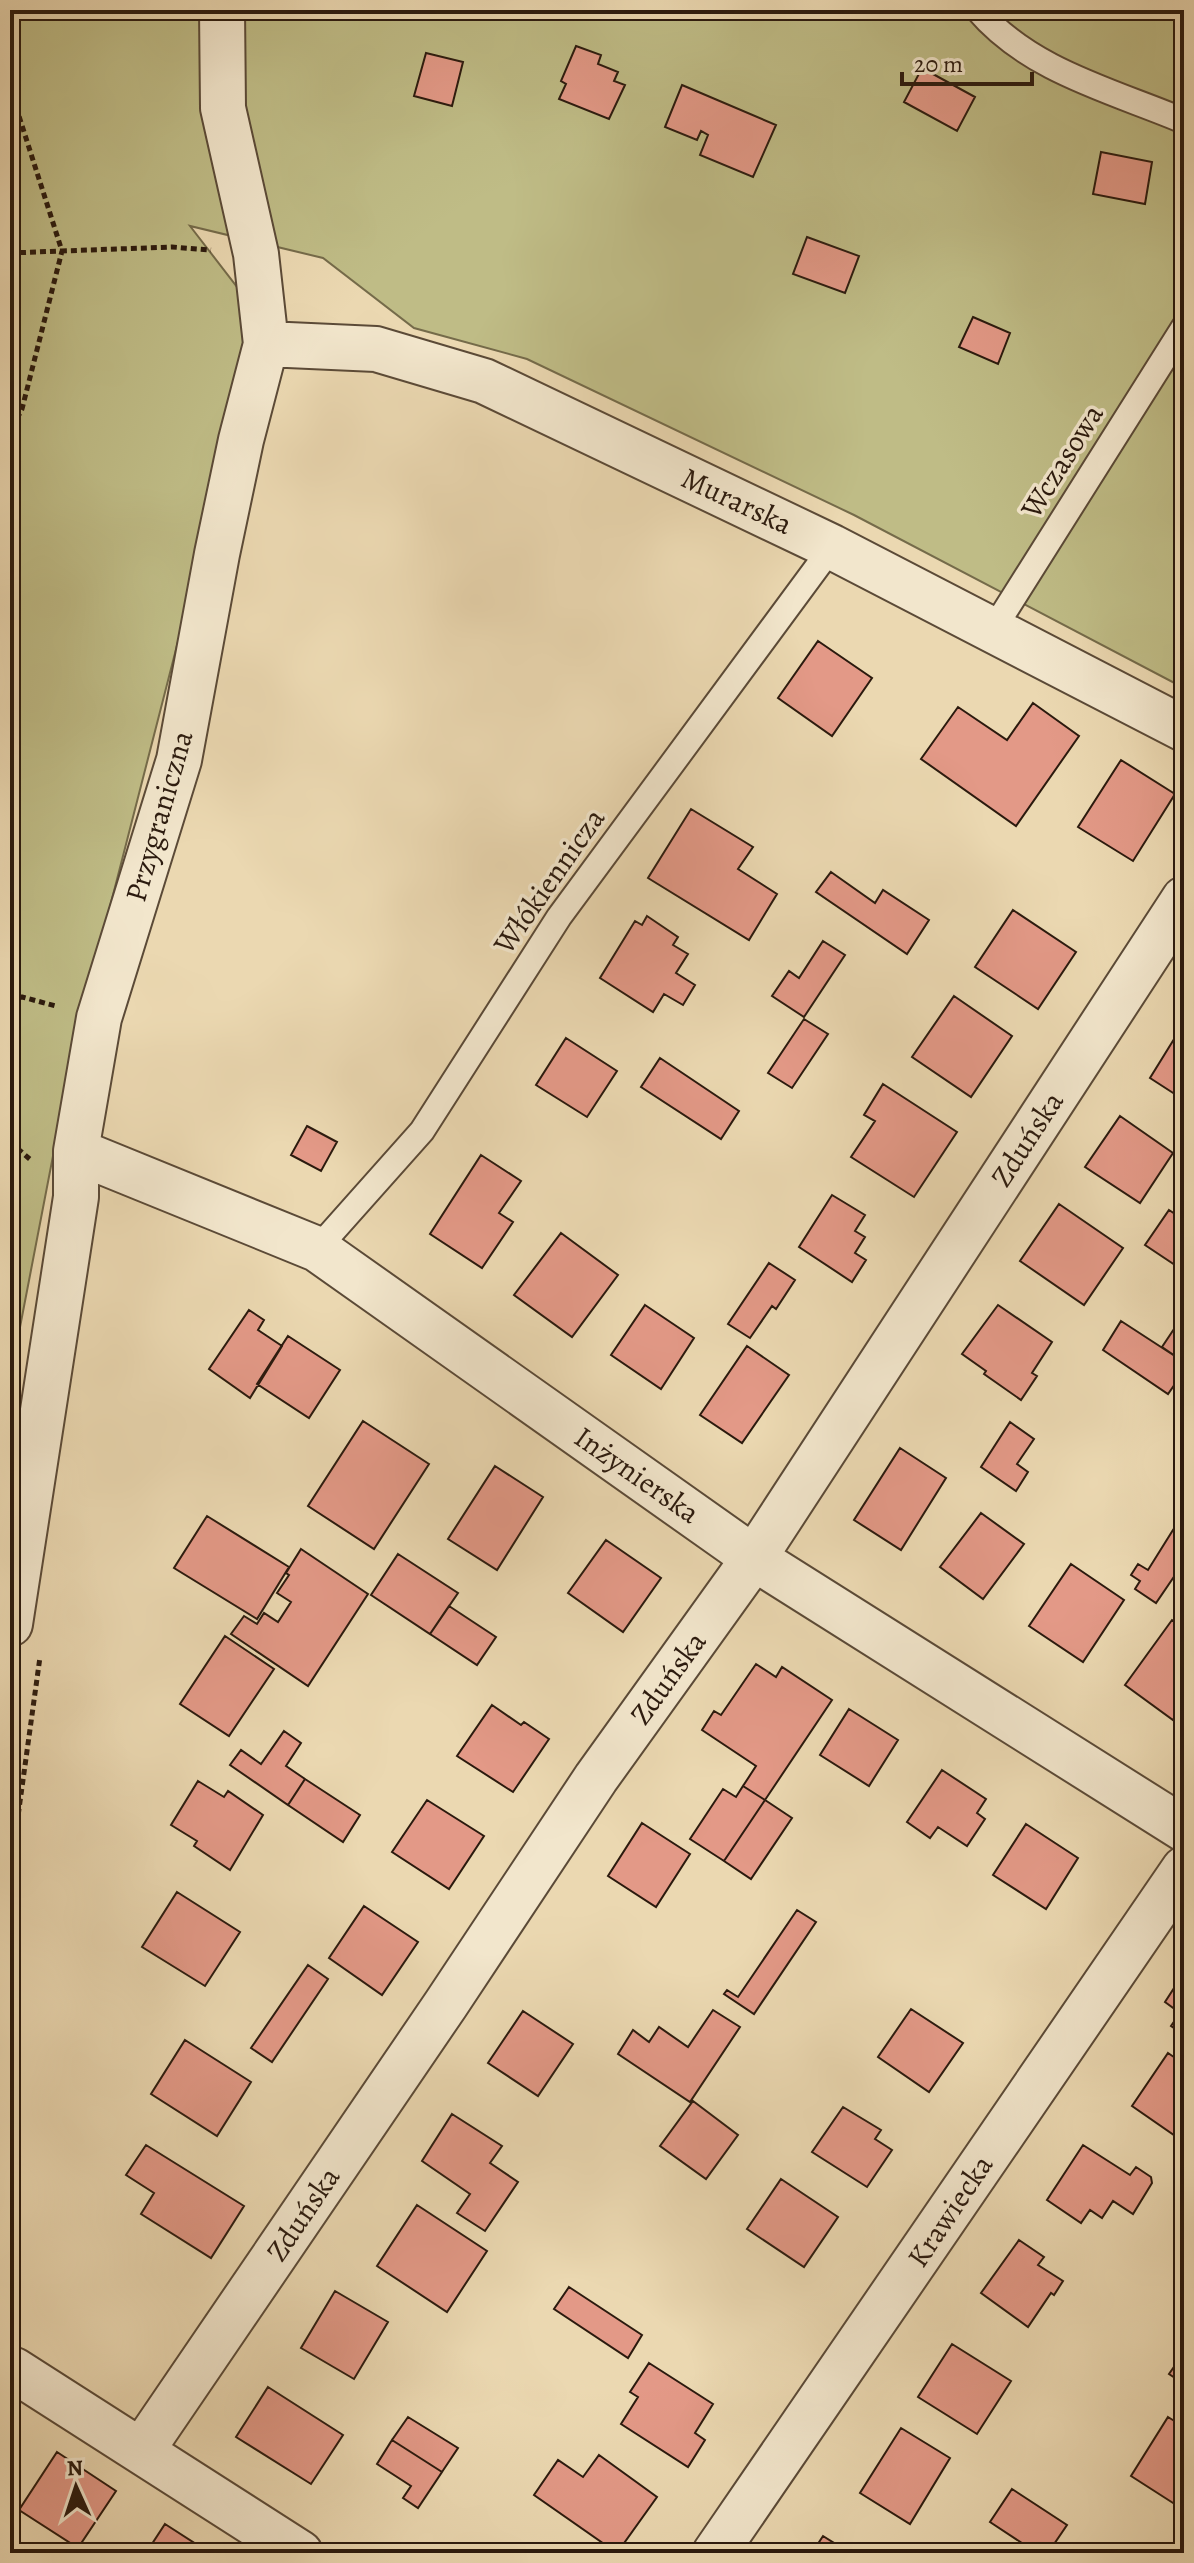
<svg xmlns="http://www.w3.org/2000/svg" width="1194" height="2563" font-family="Alegreya,serif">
	<rect width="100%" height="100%" fill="#ebd8b1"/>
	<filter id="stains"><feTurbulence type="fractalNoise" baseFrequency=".0025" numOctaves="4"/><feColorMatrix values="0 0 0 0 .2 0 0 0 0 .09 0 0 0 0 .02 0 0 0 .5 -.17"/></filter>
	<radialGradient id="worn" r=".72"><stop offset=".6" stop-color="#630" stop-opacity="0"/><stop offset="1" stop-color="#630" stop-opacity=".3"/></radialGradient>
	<path fill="#bfbc86" stroke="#756b4a" stroke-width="2" d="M10,10H1184V688L854,515L527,359L414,328L323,258L190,226L261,318L74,1047L10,1379Z"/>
	<path fill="#e39987" stroke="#2b1a0e" stroke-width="2" d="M576,46L601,55L598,64L618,72L614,81L625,85L609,119L559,99L566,84L561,81Z
		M426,53L463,62L452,106L414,96Z
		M922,68L975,97L957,131L904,102Z
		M682,85L776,125L753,177L700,155L708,135L701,131L697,140L665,127Z
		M1101,152L1152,162L1145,204L1093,194Z
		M807,237L859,256L845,293L793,274Z
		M973,317L1010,333L998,364L959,347Z
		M818,641L872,678L832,736L778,698Z
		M1033,703L1079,736L1016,826L921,759L958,707L1007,740Z
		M1121,760L1175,794L1133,861L1078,827Z
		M691,809L753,847L738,869L777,894L749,940L648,878Z
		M831,872L875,903L883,890L929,920L907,954L816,892Z
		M1013,910L1076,952L1038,1009L975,967Z
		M647,916L678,937L673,945L688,954L676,973L695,985L683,1005L664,994L653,1012L600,978L635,921L642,925Z
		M823,941L845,955L804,1017L772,996L789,971L799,978Z
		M954,996L1012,1036L971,1097L912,1057Z
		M804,1019L828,1034L792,1088L768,1073Z
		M1184,1023V1100L1150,1078Z
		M566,1038L617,1071L587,1117L536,1085Z
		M660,1058L739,1111L721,1139L641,1087Z
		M883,1084L957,1132L914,1197L851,1157L875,1121L864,1115Z
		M1120,1116L1173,1153L1140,1203L1085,1167Z
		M307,1126L337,1142L321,1171L291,1155Z
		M481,1155L521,1181L499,1213L513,1222L482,1268L430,1234Z
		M832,1195L865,1215L855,1231L865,1237L855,1253L866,1260L852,1282L799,1247Z
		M1059,1204L1123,1248L1084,1305L1020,1261Z
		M1169,1210L1184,1220V1271L1145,1245Z
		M561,1233L618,1275L572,1337L514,1295Z
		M769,1263L795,1280L776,1309L772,1306L750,1338L728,1324Z
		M645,1305L694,1338L661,1389L611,1355Z
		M998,1305L1052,1342L1032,1373L1037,1376L1021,1400L984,1374L986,1371L962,1354Z
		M249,1310L264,1320L258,1330L282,1346L250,1398L209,1369Z
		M1184,1314V1362L1162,1347Z
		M1121,1321L1184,1362V1371L1168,1394L1103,1350Z
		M288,1336L340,1370L309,1418L257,1384Z
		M747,1346L789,1375L742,1443L700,1415Z
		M363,1421L429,1464L374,1549L308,1506Z
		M1010,1422L1034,1439L1017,1464L1028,1472L1016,1491L981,1467Z
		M900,1448L946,1478L901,1550L854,1520Z
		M495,1466L543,1497L497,1570L448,1539Z
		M981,1513L1024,1544L983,1599L940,1567Z
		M207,1516L289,1567L257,1619L174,1568Z
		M1173,1530L1184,1538V1562L1156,1603L1135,1589L1140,1581L1131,1575L1138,1564L1148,1570Z
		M606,1540L661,1578L623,1632L568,1593Z
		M301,1549L368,1594L308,1686L231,1634L244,1616L257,1624L264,1613L278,1622L291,1602L277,1593L289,1575L286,1573Z
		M398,1554L458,1593L430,1634L371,1595Z
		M1071,1564L1124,1600L1083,1662L1029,1626Z
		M449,1606L496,1637L477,1665L430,1634Z
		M1172,1620L1184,1628V1704L1173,1720L1125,1685Z
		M225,1636L274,1669L229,1736L180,1704Z
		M756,1664L776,1677L782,1667L832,1700L765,1800L743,1786L756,1766L702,1730L714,1711L721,1715Z
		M492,1705L521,1725L524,1722L549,1739L513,1792L457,1756Z
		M849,1709L898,1740L869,1786L820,1755Z
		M284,1731L301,1743L286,1766L305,1779L288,1805L230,1765L241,1750L261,1764Z
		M942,1770L986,1799L977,1813L985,1819L967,1846L938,1827L930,1838L907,1822Z
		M305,1779L360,1815L343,1842L288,1805Z
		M198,1781L224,1797L228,1791L263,1815L230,1870L194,1846L197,1841L171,1825Z
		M743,1786L765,1800L724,1861L690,1839L723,1789L736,1797Z
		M427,1800L484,1836L449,1889L392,1852Z
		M765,1800L792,1818L751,1879L724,1861Z
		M642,1823L690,1854L656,1907L608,1876Z
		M1026,1824L1078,1858L1046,1909L993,1875Z
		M177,1892L240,1932L205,1986L142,1947Z
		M364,1906L418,1942L382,1995L329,1958Z
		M797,1910L816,1922L754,2014L724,1994L727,1990L738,1997Z
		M308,1965L328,1979L272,2062L251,2048Z
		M1178,1982L1184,1986V2035L1171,2026L1180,2013L1165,2002Z
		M911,2009L963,2043L929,2092L878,2057Z
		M713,2010L740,2027L690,2102L618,2054L633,2030L649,2042L659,2027L688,2047Z
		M523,2011L573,2044L538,2096L488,2063Z
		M185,2040L251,2082L217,2136L151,2094Z
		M1168,2053L1184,2064V2142L1132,2106Z
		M693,2101L738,2135L706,2179L660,2146Z
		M843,2107L881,2130L875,2139L892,2150L867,2187L812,2152Z
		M452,2114L502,2146L490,2163L518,2182L485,2231L457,2213L470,2194L422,2161Z
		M146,2145L244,2206L211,2258L141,2214L154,2193L126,2175Z
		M1083,2145L1130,2175L1136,2167L1151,2177L1152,2183L1133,2214L1113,2201L1102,2218L1090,2210L1081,2223L1047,2200Z
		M781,2179L838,2217L804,2267L747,2229Z
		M417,2205L487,2251L447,2312L377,2266Z
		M1019,2240L1044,2257L1038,2265L1063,2281L1054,2295L1051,2293L1028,2327L981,2293Z
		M569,2287L642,2335L628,2358L554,2309Z
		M335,2291L388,2322L354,2379L301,2348Z
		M952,2344L1011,2381L977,2434L918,2397Z
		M1183,2354H1184V2384L1169,2374Z
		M649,2363L713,2404L695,2433L705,2440L688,2467L621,2424L638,2397L630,2392Z
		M268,2387L343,2435L311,2484L236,2437Z
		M408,2417L458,2448L442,2472L392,2440Z
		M1168,2417L1184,2427V2510L1131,2476Z
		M901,2428L950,2458L910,2524L860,2493Z
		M392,2440L442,2472L418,2508L403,2498L411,2486L377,2464Z
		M57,2452L116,2491L78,2548L19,2510Z
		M599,2455L657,2497L617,2553L534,2495L558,2460L583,2477Z
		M1012,2489L1067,2525L1048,2553H1037L990,2522Z
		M165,2524L210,2553H146Z
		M823,2536L850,2553H812Z"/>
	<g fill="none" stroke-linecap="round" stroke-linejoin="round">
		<g stroke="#5b4a37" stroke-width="28">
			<path id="lane" d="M978,10C1030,71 1113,91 1184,121
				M993,630L1184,327
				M317,1249L422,1131L559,917L832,547"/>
		</g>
		<g stroke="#5b4a37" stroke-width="48">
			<path id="street" d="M266,344L376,349L484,381L832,547L1184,729
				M76,1151L317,1249L754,1558L1184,1829
				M10,1624L76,1197V1151L99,1018L179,760L217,554L241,440L266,344L256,254L223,108L222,10
				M10,2370H14L300,2553
				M142,2450L446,2004L596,1778L754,1558L1184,899
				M715,2553L1184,1869"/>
		</g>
		<path stroke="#2b1a0e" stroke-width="5" stroke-dasharray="6 4" stroke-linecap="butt" d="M10,88L62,251L172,247L211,250
			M10,253L62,251L22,409L10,432
			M10,1000L22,997L56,1006
			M10,1142L32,1161
			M10,1874L40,1657"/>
		<use href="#lane" stroke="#f2e6cc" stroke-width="24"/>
		<use href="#street" stroke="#f2e6cc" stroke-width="44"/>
	</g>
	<g text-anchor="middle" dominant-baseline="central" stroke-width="7" stroke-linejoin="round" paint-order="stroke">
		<g font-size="30" fill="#2b1a0e" stroke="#f2e6cc">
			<text transform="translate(1062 461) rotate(-58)">Wczasowa</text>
			<text transform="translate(737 501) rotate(25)">Murarska</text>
			<text transform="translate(159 816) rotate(-74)">Przygraniczna</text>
			<text transform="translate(549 881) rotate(-55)">Włókiennicza</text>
			<text transform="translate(1027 1139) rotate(-57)">Zduńska</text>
			<text transform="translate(637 1475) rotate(35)">Inżynierska</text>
			<text transform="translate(668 1678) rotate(-54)">Zduńska</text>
			<text transform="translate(950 2211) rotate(-56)">Krawiecka</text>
			<text transform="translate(303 2214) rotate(-56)">Zduńska</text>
		</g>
	</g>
	<rect width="1194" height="2563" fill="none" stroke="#ebd8b1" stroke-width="40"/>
	<rect x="12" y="12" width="1170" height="2539" fill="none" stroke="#2b1a0e" stroke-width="4"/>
	<rect x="20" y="20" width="1154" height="2523" fill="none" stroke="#2b1a0e" stroke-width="2"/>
	<g transform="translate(76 2487) rotate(357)" stroke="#f2e6cc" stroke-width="6" paint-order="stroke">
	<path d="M0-6L14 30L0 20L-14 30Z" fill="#2b1a0e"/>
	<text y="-12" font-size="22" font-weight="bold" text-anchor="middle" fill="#2b1a0e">N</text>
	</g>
	<path d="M902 72v12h130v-12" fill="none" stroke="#2b1a0e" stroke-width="4"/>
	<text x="914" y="72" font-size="24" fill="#2b1a0e" stroke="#f2e6cc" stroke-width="6" paint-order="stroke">20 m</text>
	<rect width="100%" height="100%" filter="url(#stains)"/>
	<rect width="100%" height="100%" fill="url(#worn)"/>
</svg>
